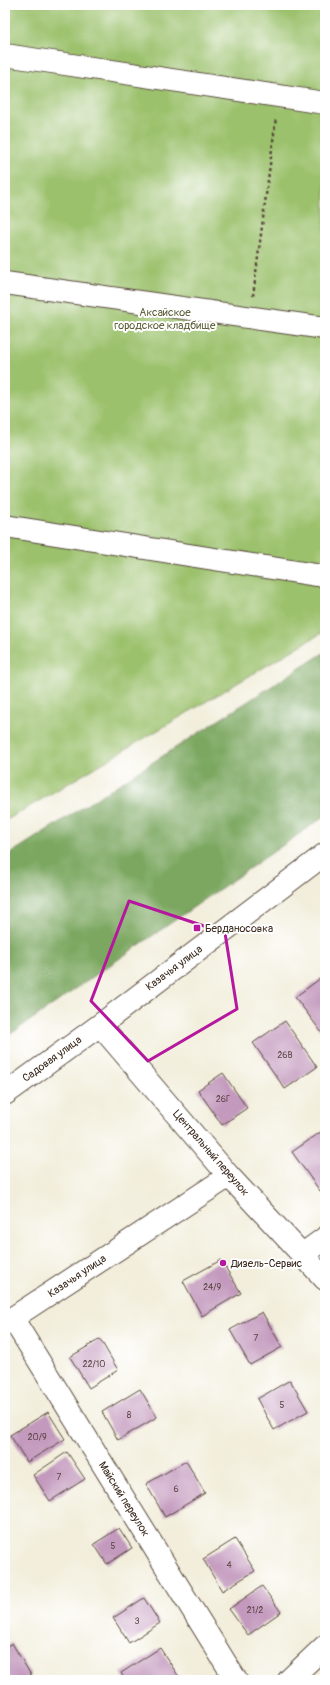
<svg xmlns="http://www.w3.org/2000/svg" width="330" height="1685" font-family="Pangolin,sans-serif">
	<rect width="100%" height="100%" fill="#fff"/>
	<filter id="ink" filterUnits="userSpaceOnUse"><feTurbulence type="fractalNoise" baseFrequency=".025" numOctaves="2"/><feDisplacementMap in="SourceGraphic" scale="8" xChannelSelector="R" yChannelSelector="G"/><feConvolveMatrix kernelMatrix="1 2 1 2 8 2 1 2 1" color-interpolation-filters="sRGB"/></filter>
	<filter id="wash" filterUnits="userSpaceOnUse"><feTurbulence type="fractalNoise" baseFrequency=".012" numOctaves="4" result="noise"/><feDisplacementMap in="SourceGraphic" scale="16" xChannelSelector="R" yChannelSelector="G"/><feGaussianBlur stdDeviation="0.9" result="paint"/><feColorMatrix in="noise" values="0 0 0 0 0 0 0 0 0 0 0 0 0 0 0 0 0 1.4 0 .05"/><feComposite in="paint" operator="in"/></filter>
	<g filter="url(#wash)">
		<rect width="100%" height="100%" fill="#f2eedb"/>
		<path fill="#9bc16c" stroke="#6b7645" d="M5,5H325V631L5,821Z"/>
		<path fill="#7ca760" stroke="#5c683f" d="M325,652V816L5,1038V857Z"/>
		<g id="blocks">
			<path fill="#c399bd" d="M321,978L325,982V1031L322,1033L295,997Z
				M285,1021L317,1067L285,1089L253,1043Z
				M223,1073L247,1108L222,1125L198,1090Z
				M325,1129V1188L320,1191L292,1152Z
				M221,1260L241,1293L202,1316L183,1281Z
				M262,1312L282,1347L250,1365L230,1330Z
				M100,1339L118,1370L89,1388L70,1357Z
				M290,1380L308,1411L274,1430L257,1399Z
				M140,1389L157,1417L118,1440L102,1412Z
				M48,1412L65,1439L27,1462L10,1435Z
				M67,1452L85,1479L50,1501L33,1475Z
				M186,1461L205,1493L165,1517L146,1484Z
				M119,1528L132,1548L107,1564L94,1544Z
				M235,1539L255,1571L222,1591L203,1559Z
				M262,1586L281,1612L248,1635L229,1609Z
				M144,1598L160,1623L129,1643L113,1618Z
				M12,1643L31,1675L24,1680H5V1647Z
				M160,1648L179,1677L175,1680H125L121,1673Z"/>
		</g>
	</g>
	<g filter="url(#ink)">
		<use href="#blocks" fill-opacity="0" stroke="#56473a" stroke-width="1"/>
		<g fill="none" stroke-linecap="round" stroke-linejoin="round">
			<g stroke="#56473a" stroke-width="24">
				<path id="minor" d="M5,55L325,103
					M5,283L325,328
					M5,526L316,575
					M100,1025L229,1176L325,1279
					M303,1254L325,1238
					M13,1319L236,1680
					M5,1323L229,1176
					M289,1680L325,1646"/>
			</g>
			<g stroke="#56473a" stroke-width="24">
				<path id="major" d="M5,1094L100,1025L325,854"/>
			</g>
			<path stroke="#56473a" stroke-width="2.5" stroke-dasharray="3 3" stroke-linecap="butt" d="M253,296L276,118"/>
			<use href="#minor" stroke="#fff" stroke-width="22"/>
			<use href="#major" stroke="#fff" stroke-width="22"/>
		</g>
	</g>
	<path fill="none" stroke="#b5179e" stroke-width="3" stroke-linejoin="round" d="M129,901L225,933L237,1009L148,1061L91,1001Z"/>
	<g fill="#b5179e" stroke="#fff" stroke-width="1.5">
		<rect x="193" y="924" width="8" height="8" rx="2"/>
		<circle cx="223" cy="1263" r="4"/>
	</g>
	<g text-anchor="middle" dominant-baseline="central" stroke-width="4" stroke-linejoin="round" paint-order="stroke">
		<g font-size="9" fill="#5d4646">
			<text x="285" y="1055">26В</text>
			<text x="223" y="1099">26Г</text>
			<text x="212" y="1287">24/9</text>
			<text x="256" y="1338">7</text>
			<text x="94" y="1364">22/10</text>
			<text x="282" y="1405">5</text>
			<text x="129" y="1415">8</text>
			<text x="37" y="1437">20/9</text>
			<text x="59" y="1477">7</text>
			<text x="176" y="1489">6</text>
			<text x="113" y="1546">5</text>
			<text x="229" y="1565">4</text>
			<text x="255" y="1610">21/2</text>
			<text x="137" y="1621">3</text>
		</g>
		<g font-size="11" fill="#5d5f39" stroke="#fff">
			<text x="165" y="312">Аксайское<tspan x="165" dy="13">городское кладбище</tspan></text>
		</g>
		<g font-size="11" fill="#3b2a1e" stroke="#fff" text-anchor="start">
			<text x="205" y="928">Берданосовка</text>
			<text x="231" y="1263">Дизель-Сервис</text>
		</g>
		<g font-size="11" fill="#3b2a1e" stroke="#fff">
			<text transform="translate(174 968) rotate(-37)">Казачья улица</text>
			<text transform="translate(52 1059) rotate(-36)">Садовая улица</text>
			<text transform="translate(211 1153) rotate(49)">Центральный переулок</text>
			<text transform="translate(77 1276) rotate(-34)">Казачья улица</text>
			<text transform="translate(124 1499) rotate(58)">Майский переулок</text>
		</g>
	</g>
	<rect width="330" height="1685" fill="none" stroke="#fff" stroke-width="20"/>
</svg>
